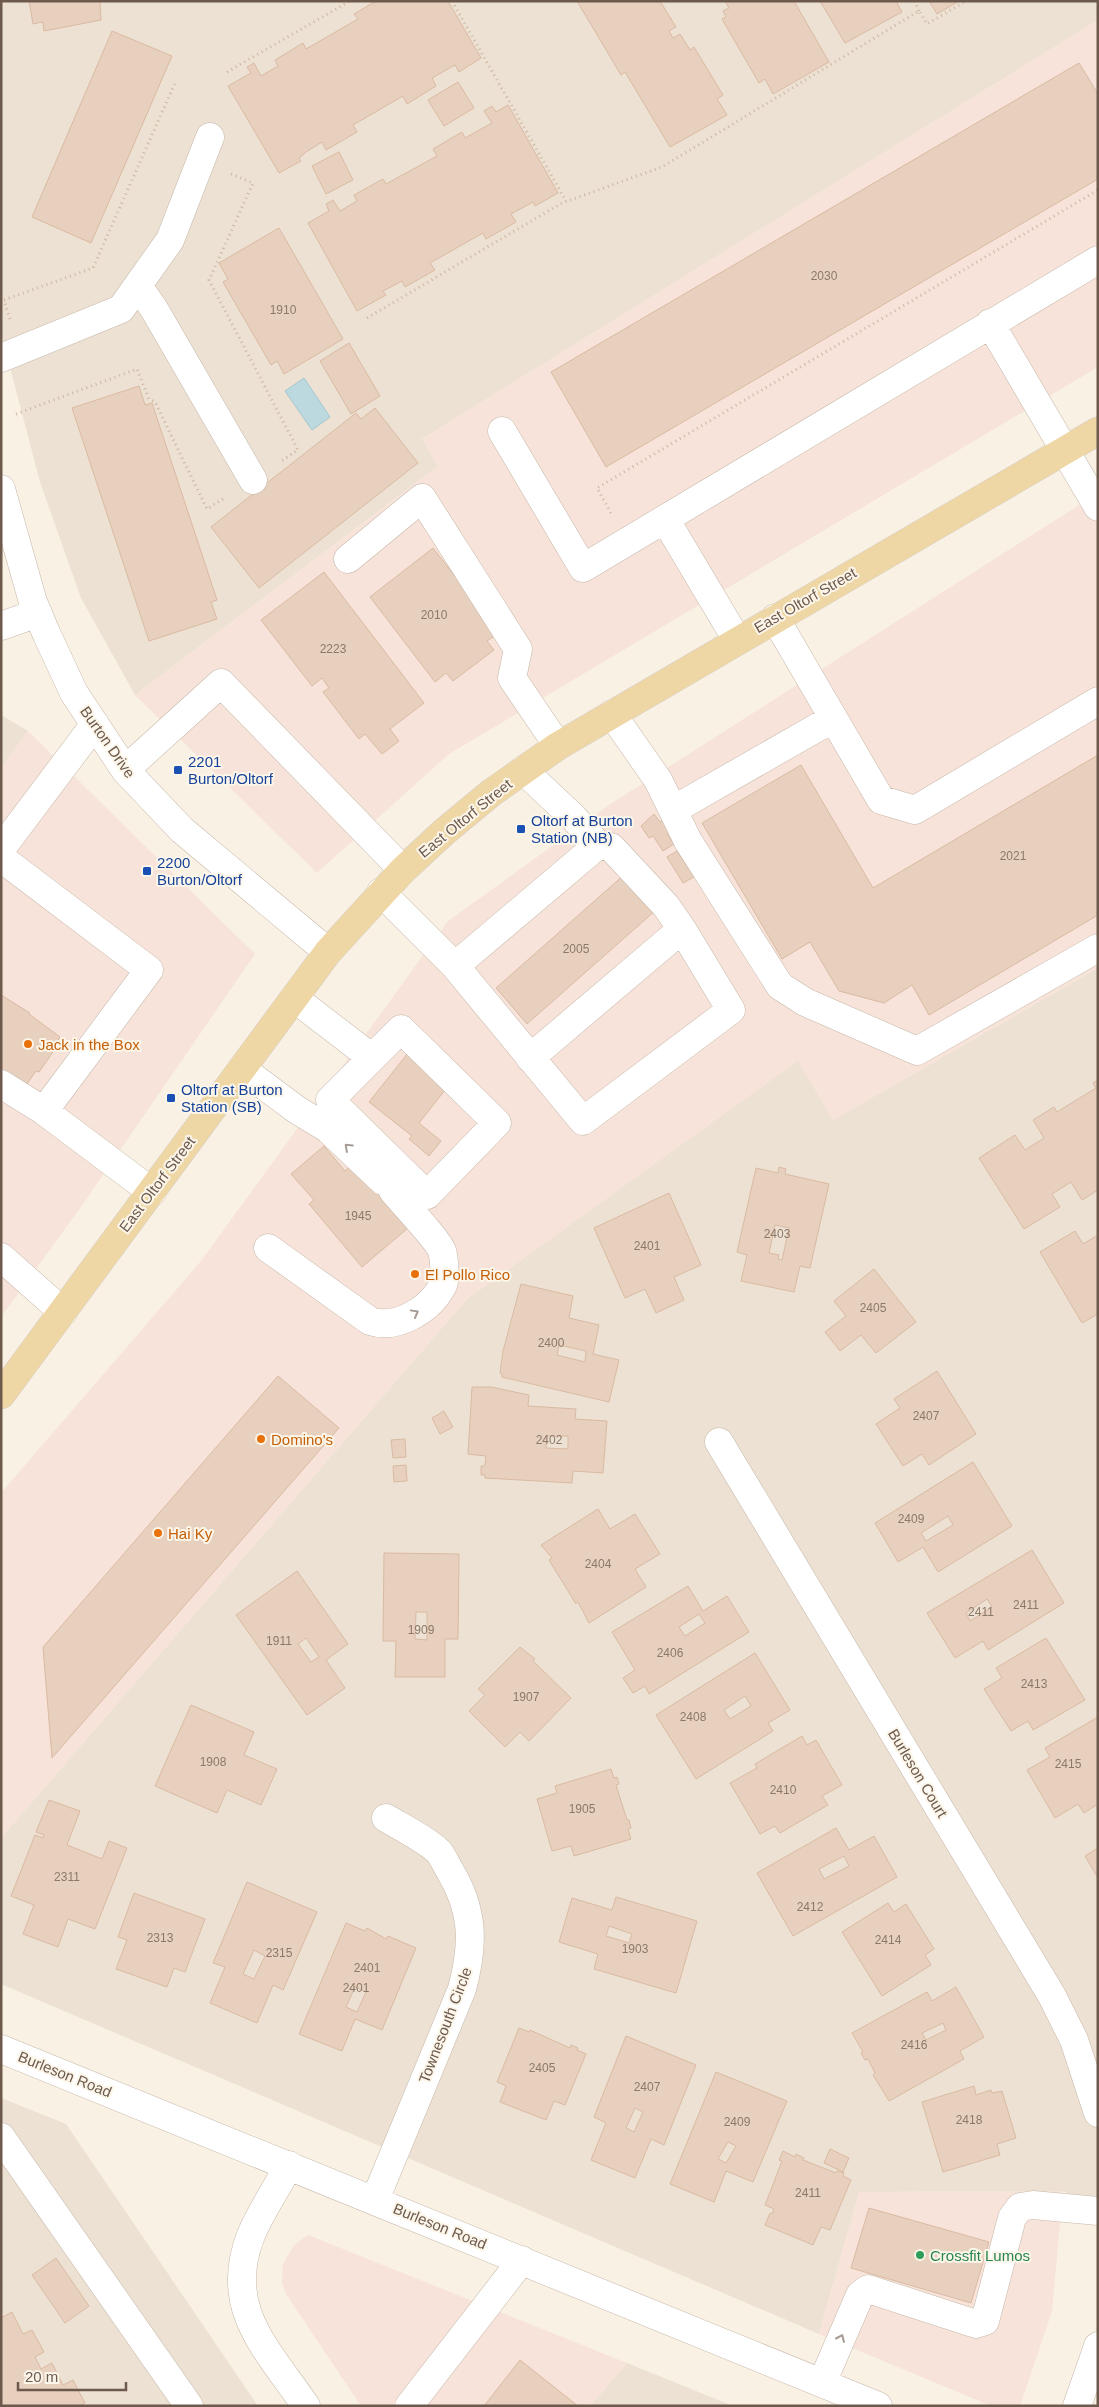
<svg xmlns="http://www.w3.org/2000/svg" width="1099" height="2407" font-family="Helvetica,sans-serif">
	<rect width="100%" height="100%" fill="#f9f1e4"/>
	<path fill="#ece1d2" d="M1,1H1098V20L422,439L438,466L135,695L81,598L40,482L1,333Z
		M1,715L28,731L1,768Z
		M1098,968V2211L1063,2191L859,2192L819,2334L1,1984V1838L467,1299L798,1060L833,1120Z
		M1,2098L66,2124L258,2406H1Z
		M627,2363L733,2406H590Z"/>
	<path fill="#f7e3d9" d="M1098,20V367L449,754L317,873L135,695L438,466L422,439Z
		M1098,493V968L833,1120L798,1061L467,1299L1,1838V1493L201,1261L448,921L612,803Z
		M28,731L255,954L83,1204L1,1317V768Z
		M1063,2191L1052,2311L1020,2406H991L819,2334L859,2192Z
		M308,2235L627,2363L590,2406H361L286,2294L282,2282L283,2264L294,2245Z"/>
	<path fill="#bcd9df" stroke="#a3c7cf" d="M304,378L330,417L312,430L285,391Z"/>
	<path fill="#e8d0be" stroke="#dabaa2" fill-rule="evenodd" d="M29,1H100L101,20L44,31L43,22L33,24Z
		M376,1H448L481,58L459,72L455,65L432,78L436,86L407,104L403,96L353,125L357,132L326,150L322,142L306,152L299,158L301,161L279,173L228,86L251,73L247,67L254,63L261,76L278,66L275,60L303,43L306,49L358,19L354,14Z
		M577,1H660L676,27L669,31L673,38L680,34L690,50L694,47L723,95L717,99L727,115L670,147L625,72L621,75Z
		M725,1H794L829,62L773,94L765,79L759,83L722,19L726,17L723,11L729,8Z
		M820,1H896L902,12L845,43Z
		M929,1H959L937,14Z
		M112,31L172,56L91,243L32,217Z
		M1079,63L1098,94V179L606,467L551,372Z
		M458,82L474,108L444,126L428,100Z
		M508,105L558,193L535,206L533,202L511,214L516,222L486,239L483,233L430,263L435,270L405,287L402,281L383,291L386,295L357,311L308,223L329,211L326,204L333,200L340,211L357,201L354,195L383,179L386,184L437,156L433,149L462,132L465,138L492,123L484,111L492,106L496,112Z
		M339,152L353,180L326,194L312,166Z
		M279,228L343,339L284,374L277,361L271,365L223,282L228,279L219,263Z
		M349,343L380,396L351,414L320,361Z
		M139,386L145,405L152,403L217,600L211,602L217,619L149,641L72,408Z
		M375,408L418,463L259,588L211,527L356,413L361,419Z
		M433,548L499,633L487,641L494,650L453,681L446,673L435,682L370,597Z
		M324,572L424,703L390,729L399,741L382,754L365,734L359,739L323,692L329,688L322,678L312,686L261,620Z
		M1098,755V915L929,1015L912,985L884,1003L839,991L810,942L782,959L702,823L801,765L873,888Z
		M654,814L660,822L663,819L671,831L667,834L674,844L663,851L653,836L649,838L641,826Z
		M677,851L694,877L683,883L667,857Z
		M625,874L656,910L527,1024L496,988Z
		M1,995L30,1013L29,1014L60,1037L51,1051L53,1052L39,1072L36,1071L24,1088L1,1072Z
		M408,1053L449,1085L419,1123L441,1141L429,1156L409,1139L412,1136L369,1102Z
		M1098,1080V1190L1082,1200L1071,1182L1052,1194L1060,1207L1024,1229L979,1158L1015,1135L1025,1150L1044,1138L1033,1120L1054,1107L1057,1112L1096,1088L1093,1083Z
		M324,1146L345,1171L352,1165L399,1185L408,1228L362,1267L309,1204L314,1200L291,1174Z
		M779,1167L786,1169L785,1174L829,1184L810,1268L800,1266L794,1292L741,1281L747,1255L737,1252L756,1168L778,1173ZM775,1225L789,1228L782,1260L778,1259L779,1255L769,1253Z
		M669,1193L701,1265L674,1277L684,1300L656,1313L645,1289L625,1298L594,1228Z
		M1075,1231L1083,1244L1098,1235V1314L1082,1323L1040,1252Z
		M874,1269L916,1322L876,1353L861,1335L840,1351L825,1332L846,1316L834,1301Z
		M521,1284L573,1296L569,1318L599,1325L593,1354L619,1360L609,1402L502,1377V1374L500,1373L503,1351ZM559,1345L586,1351L585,1362L557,1355Z
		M937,1371L976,1434L929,1465L922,1454L903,1466L876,1424L900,1408L894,1399Z
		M278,1376L339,1428L52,1758L43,1647Z
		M472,1387H491L529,1395L528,1406L576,1409L575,1419L607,1421L603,1473L573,1471L572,1483L485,1478V1475H481V1466H485L486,1456L468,1454ZM547,1436H568V1449L546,1448Z
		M444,1411L453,1427L440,1434L432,1418Z
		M405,1439L406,1457L393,1458L391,1440Z
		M973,1462L1012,1526L938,1572L923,1547L898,1562L875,1523ZM948,1516L953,1525L926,1541L921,1533Z
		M406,1465L407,1481L394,1482L393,1466Z
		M598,1509L610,1529L635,1514L660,1554L635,1569L646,1587L589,1623L578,1602L576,1604L549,1560L552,1558L541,1545Z
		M1032,1550L1064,1603L988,1650L983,1641L955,1658L927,1613ZM987,1599L992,1607L970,1621L966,1613Z
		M384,1553L459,1554L458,1639H445V1677H395L396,1641H383ZM416,1612H427V1640L415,1639Z
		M297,1571L348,1644L326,1660L345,1688L307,1715L236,1615ZM306,1638L319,1657L311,1662L298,1644Z
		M688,1586L703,1611L727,1596L749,1632L649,1694L645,1686L633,1693L623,1678L635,1670L612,1632ZM699,1614L705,1623L685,1636L679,1627Z
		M1046,1638L1085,1700L1033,1730L1028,1721L1011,1731L984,1689L1002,1678L996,1668Z
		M520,1647L535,1659L533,1661L571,1698L529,1741L520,1732L505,1747L469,1711L485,1695L478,1689Z
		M755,1653L790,1710L768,1723L773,1731L696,1779L656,1715ZM745,1696L751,1706L730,1719L724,1710Z
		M191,1705L254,1732L244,1755L277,1769L261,1805L227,1790L217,1813L155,1786Z
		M1098,1717V1804L1084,1813L1078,1804L1055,1818L1027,1770L1050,1757L1045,1748Z
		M802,1736L807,1745L816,1740L842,1785L822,1796L828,1805L780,1833L775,1826L760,1834L730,1783L757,1768L755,1764Z
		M611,1769L614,1778L617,1777L619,1784L616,1785L627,1820H629L631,1828L628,1829L631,1839L574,1856L571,1846L552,1851L537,1799L557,1793L555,1786Z
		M49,1800L80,1811L67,1845L102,1859L109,1841L127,1848L95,1929L68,1919L58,1947L23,1934L34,1905L11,1896L35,1835L43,1838L44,1835L36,1832Z
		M836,1828L849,1850L874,1836L897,1877L793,1936L757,1873ZM844,1856L849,1866L824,1879L819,1869Z
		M1098,1848V1878L1085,1856Z
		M247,1882L317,1912L283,1990L273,1985L257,2023L210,2003L225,1967L213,1963ZM254,1950L265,1956L254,1979L243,1974Z
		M134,1893L205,1919L185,1972L174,1968L167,1987L116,1969L127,1940L118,1937Z
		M616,1897L697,1921L676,1993L594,1969L598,1954L559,1942L572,1898L612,1910ZM609,1926L632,1934L629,1943L606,1936Z
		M888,1903L894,1912L906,1904L934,1949L925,1955L931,1965L882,1996L842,1932Z
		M346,1923L365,1931L367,1928L386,1939L388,1936L416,1948L382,2030L355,2019L342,2051L299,2034ZM355,1987L366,1992L357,2012L346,2007Z
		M956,1987L984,2037L960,2051L964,2059L889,2101L873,2075L875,2073L868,2059L865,2060L861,2053L863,2052L852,2033L927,1992L932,2001ZM943,2023L946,2030L926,2040L922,2033Z
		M519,2028L529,2032L530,2030L570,2048L571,2045L578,2048L577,2050L586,2054L565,2105L554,2101L546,2120L500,2102L506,2086L497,2082Z
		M626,2036L696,2065L664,2145L651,2139L635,2178L591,2160L606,2123L594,2117ZM635,2108L643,2112L634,2132L626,2128Z
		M716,2072L787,2101L753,2182L726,2171L714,2202L670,2184ZM728,2142L736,2146L726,2163L718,2159Z
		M974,2086L976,2095L991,2090L992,2093L1002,2091L1016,2138L997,2144L1000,2155L943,2172L922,2102Z
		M830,2149L849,2158L843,2172L824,2163Z
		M783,2151L795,2157L796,2154L804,2158L803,2160L836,2173L837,2171L844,2173L843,2176L851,2180L830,2230L821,2227L813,2245L765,2225L770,2213L772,2214L774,2209L765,2205L782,2161L779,2160Z
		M869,2208L989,2242L971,2303L851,2268Z
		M56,2258L89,2306L65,2323L32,2275Z
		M12,2312L23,2334L32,2330L44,2352L35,2357L41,2369L52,2363L63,2385L73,2380L85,2403L80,2406H1V2318Z
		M520,2360L578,2406H484Z"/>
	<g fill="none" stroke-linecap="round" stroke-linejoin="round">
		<g stroke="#c6b8aa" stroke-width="29">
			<path id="minor" d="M138,286L154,309L253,480
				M990,323L1098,507
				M1,358L121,309L170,240L210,137
				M502,431L583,568L1098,260
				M1,489L33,602L47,635L74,693L125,770L182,830L328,952
				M665,519L737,640
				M348,559L422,498L518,649L512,678L558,746
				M775,618L881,800L915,810L1098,701
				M1,626L38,613
				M612,714L658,780L688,841L780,986L805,1002L917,1051L1098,948
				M125,770L221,683L403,870
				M673,810L832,719
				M1,849L95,724
				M1,858L149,970L44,1111L152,1192
				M381,892L455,966L598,845L574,818L523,770
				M455,966L583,1121L731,1010L682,929
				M294,998L372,1058L330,1100L427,1195L497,1123L401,1029L372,1058
				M530,1058L682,929L666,906L611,847L598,845
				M242,1069L297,1110L327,1128L383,1181
				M1,1084L44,1111
				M268,1248L370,1321C397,1330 430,1310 443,1285C446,1279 444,1257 442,1251C438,1240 402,1202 393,1191
				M1,1257L63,1312
				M719,1442L1052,1996L1074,2040L1098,2113
				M1,2049L878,2406
				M1,2137L189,2406
				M289,2165C277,2188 261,2211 251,2235C222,2308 267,2349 306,2406
				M375,2200L462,1989C474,1944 474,1911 450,1871C446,1865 443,1856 438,1851C425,1839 401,1827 386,1818
				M822,2383L860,2295L868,2289L976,2324L985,2321L1012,2218L1020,2207L1033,2205L1098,2211
				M409,2406L522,2260
				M1077,2406L1098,2346"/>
		</g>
		<g stroke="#d6d1cd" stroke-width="29">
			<path id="major" d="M1,1395L328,952L403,870L444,832L491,793L558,746L1098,431"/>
		</g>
		<path stroke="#ceb6a3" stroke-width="3" stroke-dasharray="1 4" stroke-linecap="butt" d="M452,1L566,201
			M914,1L919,11
			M227,72L350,1
			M231,174L253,183L209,280L298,450L280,462
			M367,318L562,203L662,167L919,11L927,24L966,1
			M10,319L4,300L93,268L175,83
			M16,414L137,369L149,399L155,402L207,509L226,497
			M611,513L597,488L1098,190"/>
		<use href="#minor" stroke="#fff" stroke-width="28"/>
		<use href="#major" stroke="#efd6a5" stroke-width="28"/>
	</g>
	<defs><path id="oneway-chevron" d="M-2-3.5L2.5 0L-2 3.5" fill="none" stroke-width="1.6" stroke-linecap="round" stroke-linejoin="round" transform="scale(1.25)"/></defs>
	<g stroke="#a79c94">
		<use href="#oneway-chevron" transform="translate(348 1147) rotate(-137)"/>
		<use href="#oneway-chevron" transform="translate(415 1313) rotate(-29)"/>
		<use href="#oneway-chevron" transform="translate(841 2338) rotate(-66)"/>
	</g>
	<g fill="#1a4fb4" stroke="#fcf6ea" stroke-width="2">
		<rect x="173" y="765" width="10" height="10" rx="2.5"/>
		<rect x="516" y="824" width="10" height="10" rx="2.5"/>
		<rect x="142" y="866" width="10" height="10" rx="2.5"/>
		<rect x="166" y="1093" width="10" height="10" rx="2.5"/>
	</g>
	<g fill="#e8710a" stroke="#fcf6ea" stroke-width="2">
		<circle cx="28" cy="1044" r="5"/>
		<circle cx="415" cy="1274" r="5"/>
		<circle cx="261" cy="1439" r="5"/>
		<circle cx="158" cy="1533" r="5"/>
	</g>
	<circle fill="#2e9e5b" stroke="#fcf6ea" stroke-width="2" cx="920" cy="2255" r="5"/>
	<g text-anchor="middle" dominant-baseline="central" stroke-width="4" stroke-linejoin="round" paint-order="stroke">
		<g font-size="12" fill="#8c7869">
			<text x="824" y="276">2030</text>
			<text x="283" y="310">1910</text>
			<text x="434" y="615">2010</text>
			<text x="333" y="649">2223</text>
			<text x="1013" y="856">2021</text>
			<text x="576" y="949">2005</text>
			<text x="358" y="1216">1945</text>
			<text x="777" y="1234">2403</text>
			<text x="647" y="1246">2401</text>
			<text x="873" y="1308">2405</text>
			<text x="551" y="1343">2400</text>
			<text x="926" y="1416">2407</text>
			<text x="549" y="1440">2402</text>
			<text x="911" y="1519">2409</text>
			<text x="598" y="1564">2404</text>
			<text x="1026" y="1605">2411</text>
			<text x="981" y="1612">2411</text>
			<text x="421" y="1630">1909</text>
			<text x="279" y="1641">1911</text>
			<text x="670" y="1653">2406</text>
			<text x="1034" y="1684">2413</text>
			<text x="526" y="1697">1907</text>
			<text x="693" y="1717">2408</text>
			<text x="213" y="1762">1908</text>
			<text x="1068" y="1764">2415</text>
			<text x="783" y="1790">2410</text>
			<text x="582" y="1809">1905</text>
			<text x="67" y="1877">2311</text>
			<text x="810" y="1907">2412</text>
			<text x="160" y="1938">2313</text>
			<text x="888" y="1940">2414</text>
			<text x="635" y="1949">1903</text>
			<text x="279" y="1953">2315</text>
			<text x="367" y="1968">2401</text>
			<text x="356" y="1988">2401</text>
			<text x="914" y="2045">2416</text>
			<text x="542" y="2068">2405</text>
			<text x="647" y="2087">2407</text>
			<text x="969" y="2120">2418</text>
			<text x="737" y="2122">2409</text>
			<text x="808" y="2193">2411</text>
		</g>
		<g font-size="15" fill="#6d5a4d" stroke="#fcf6ea">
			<text transform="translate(805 600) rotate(-30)">East Oltorf Street</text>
			<text transform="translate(108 742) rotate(55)">Burton Drive</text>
			<text transform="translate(465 818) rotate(-39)">East Oltorf Street</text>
			<text transform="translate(157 1184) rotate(-53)">East Oltorf Street</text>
			<text transform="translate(918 1773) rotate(59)">Burleson Court</text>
			<text transform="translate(445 2025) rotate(-69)">Townesouth Circle</text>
			<text transform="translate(65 2074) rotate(22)">Burleson Road</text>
			<text transform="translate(440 2226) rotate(22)">Burleson Road</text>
		</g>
		<g font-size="15" fill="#164399" stroke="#fcf6ea" text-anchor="start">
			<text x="188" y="761">2201<tspan x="188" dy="17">Burton/Oltorf</tspan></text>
			<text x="531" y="820">Oltorf at Burton<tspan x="531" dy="17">Station (NB)</tspan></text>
			<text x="157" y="862">2200<tspan x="157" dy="17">Burton/Oltorf</tspan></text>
			<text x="181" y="1089">Oltorf at Burton<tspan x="181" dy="17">Station (SB)</tspan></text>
		</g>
		<g font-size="15" fill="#c56008" stroke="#fcf6ea" text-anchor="start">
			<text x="38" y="1044">Jack in the Box</text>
			<text x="425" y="1274">El Pollo Rico</text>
			<text x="271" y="1439">Domino's</text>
			<text x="168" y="1533">Hai Ky</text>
		</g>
		<g font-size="15" fill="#27864d" stroke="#fcf6ea" text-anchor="start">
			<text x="930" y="2255">Crossfit Lumos</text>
		</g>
	</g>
	<rect width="1099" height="2407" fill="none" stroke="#6d5a4d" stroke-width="5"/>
	<path d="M18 2382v8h108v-8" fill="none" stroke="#6d5a4d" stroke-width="2.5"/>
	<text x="25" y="2382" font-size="15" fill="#6d5a4d" stroke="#fcf6ea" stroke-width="4" paint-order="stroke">20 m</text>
</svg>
